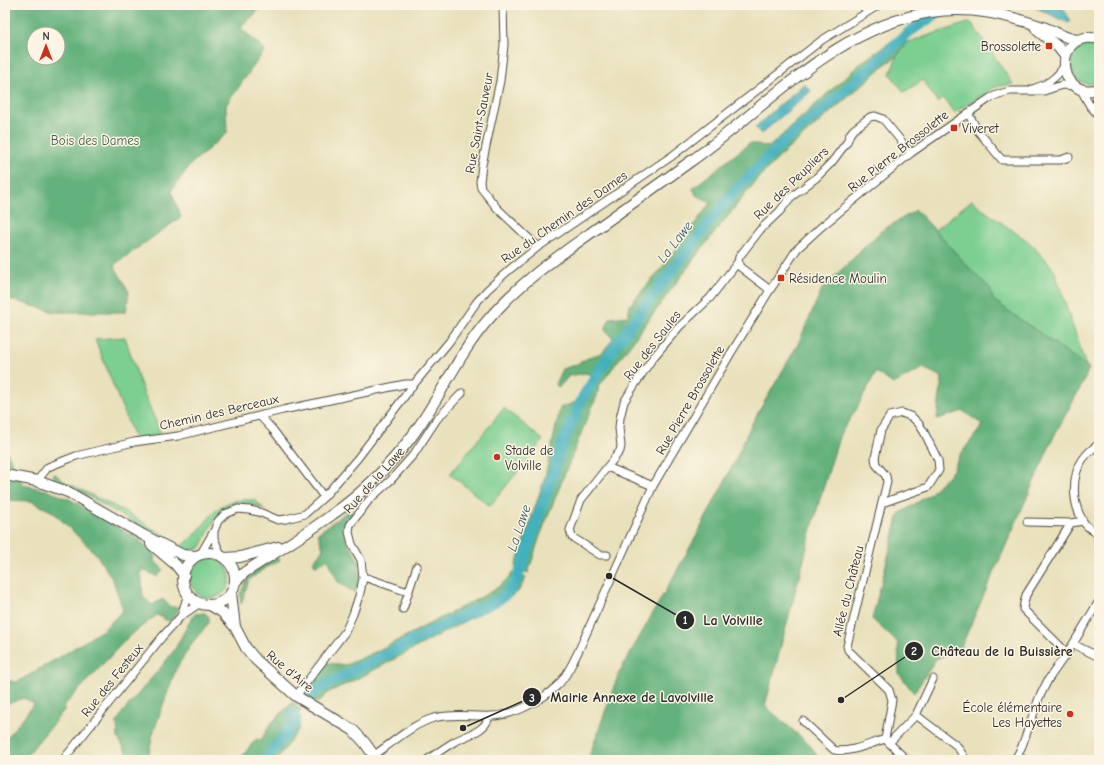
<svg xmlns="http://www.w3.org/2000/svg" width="1104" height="765" font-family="'Comic Neue',sans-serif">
	<rect width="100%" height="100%" fill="#fcf5e5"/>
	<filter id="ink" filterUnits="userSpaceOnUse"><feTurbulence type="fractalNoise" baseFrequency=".025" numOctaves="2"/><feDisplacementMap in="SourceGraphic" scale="8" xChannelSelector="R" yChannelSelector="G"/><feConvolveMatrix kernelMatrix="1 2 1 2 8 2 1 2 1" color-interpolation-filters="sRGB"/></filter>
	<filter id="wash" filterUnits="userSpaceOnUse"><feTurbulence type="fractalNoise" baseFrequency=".012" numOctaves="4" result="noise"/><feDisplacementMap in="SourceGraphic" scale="16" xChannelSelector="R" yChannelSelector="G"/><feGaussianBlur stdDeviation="0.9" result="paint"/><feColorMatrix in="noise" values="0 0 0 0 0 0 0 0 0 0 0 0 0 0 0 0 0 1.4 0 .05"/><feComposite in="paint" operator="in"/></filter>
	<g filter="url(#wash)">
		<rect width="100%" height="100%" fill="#e9e1bc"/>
		<path fill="#7bce91" stroke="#537c5e" d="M971,22L1013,84L995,87L954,113L944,98L938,103L923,80L904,92L890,74L897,56L908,42Z
			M1091,44L1099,46V82C1071,94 1057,49 1091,44Z
			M972,200L982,209L1029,242L1054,269L1086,366L993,300L989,288L972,271L935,230Z
			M125,337L143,391L161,434L135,440L95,339Z
			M504,408L543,440L490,506L450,474Z
			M54,473L63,481L126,512L182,546C212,524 210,497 255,500L266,511L260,507L248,504L235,506L226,509L218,515L211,526L203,543L200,548L188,551L171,544L88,496L69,486L58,483L54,478Z
			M190 578a20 20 0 1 1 40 0a20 20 0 1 1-40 0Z"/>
		<path fill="#64b17b" stroke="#486e53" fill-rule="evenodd" d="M5,5H264L241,28L265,50L226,105L227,133L191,164L171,191L181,217L114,265L129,292L126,312H54L5,298ZM34,34H58V58H34Z
			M900,35L908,42L897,56L880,68L877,72L788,149L760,176L704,246L612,369L599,386L597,396L586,421L540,536L528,573L515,567L545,477L560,408L578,401L589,383L590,375L586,373L569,376L559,387L555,384L562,369L575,365L590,357L602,353L613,339L605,330L610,318L628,316L630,305L665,264L711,202L696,195L693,188L750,143L769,147L862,62Z
			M916,210L935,230L972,271L990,288L993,300L1089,368L1083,383L1055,434L960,649L936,659L914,693L899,674L898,643L872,619L899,514L929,495L953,470L959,456L983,425L963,411L937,419L942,377L923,368L893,384L876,372L856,410L840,434L819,502L765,706L810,745L820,760H588L619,673L697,535L736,459L751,425L798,344L822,289L881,231Z
			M5,448L23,485L46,490L71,500L135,537L155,553L154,560L163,569L157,577L141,568L143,597L152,605L163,599L170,607H180L170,622L157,615L129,636L63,707L65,709L23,760H5V740L34,704L24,698L5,705V680L17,682L58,658L103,630L123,610L113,580L96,554L53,512L31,501L5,500Z
			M348,511L355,514L346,530L345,538L359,561L360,577L355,593L338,582L328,559L316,566L313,562L323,549L318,533Z
			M277,557L280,560L265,568L249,580L241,604L240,594L247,579L256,570Z
			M512,572L526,578L518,592L510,597L361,677L329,692L318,703L308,695L306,689L326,663L346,665L375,652L493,591L510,577Z
			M205,613L209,617V623L192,643L176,669L153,733L148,760H131L118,738L117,723L122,713L132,701L162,666L175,649L191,619L195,614Z
			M293,702L302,710L294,718L300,723L299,729L276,760H239L256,739L261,740L272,722Z"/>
		<path fill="#42b0bd" stroke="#366e74" d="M1029,5H1061L1071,21L1069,23C1055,18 1043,10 1029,5Z
			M804,84L811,91L761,134L755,127Z"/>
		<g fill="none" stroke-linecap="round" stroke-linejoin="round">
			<path stroke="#42b0bd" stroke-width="11" d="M521,569L563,443L583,397L616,345L661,285L730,196L781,144L840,95L909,32L949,5
				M311,695L322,687L472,611C494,603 511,597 519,573
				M265,760L295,722L296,719L292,715"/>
		</g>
	</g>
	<g filter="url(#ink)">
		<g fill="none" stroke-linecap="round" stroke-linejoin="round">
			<g stroke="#484641" stroke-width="9">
				<path id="minor" d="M503,5L504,45L500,81L482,165L480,182L481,188L497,208L538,247
					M1080,88L1090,106L1099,116
					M1032,89C1046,85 1056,79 1064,66
					M1095,111L1097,99L1099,94
					M968,113L978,131L1002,160H1061L1069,157
					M770,290L740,267L738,262L739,257L760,230L780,211L790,198L816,178L832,162L847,142L850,134L853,130L870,117L875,116L883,119L911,153
					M260,416L273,430L324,497
					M1099,444C1093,448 1088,452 1083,459C1071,476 1072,503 1083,521C1086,527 1093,531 1099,535
					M607,467L653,486
					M37,481L48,467L76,456L134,442L178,436L283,410L405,384H414
					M882,503L928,487L939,470L938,460L924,432L919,424L912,417L902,413L890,416L881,430L875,458L876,464L886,476L887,482L847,646L848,650L889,690L892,700L885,739L907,760
					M1027,522L1071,523L1083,521
					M200,555L214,531
					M607,555H600L572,537L570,530L581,500L620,451L621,446L619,428L620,418L624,402L632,389L652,359L679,327L710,298L738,262
					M221,556L214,538V531L218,521L225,514L238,509L249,510L259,512L278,520L286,519L305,514L324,497L357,459L414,384L449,342L476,303L487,290L509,270L538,247L672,156L822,40L879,5
					M363,578H367L408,592
					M403,609L417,566
					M181,616L188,594
					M1073,644L1099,657
					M1067,653L1023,609L1024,603L1026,595L1071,523
					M296,696L345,632L353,614L360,593L363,578L361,560L352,544L349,532L350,525L369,500L391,480L414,454L437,419L462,393
					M916,715L957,746L966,760
					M803,721L834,750C847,754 872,743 885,739
					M889,743L916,715L933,679
					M374,755C393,743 412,724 434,718C453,713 472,717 492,716C513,716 542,700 557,686C566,678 573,662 578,652L653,486L731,353L770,290L797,249L821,227L911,153L990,98L999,94L1010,91H1044L1062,85L1075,86
					M1017,756L1025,760
					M63,760L162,637L181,616L200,603
					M427,760C436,754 445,747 454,742C466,735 485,732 489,717
					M1015,760L1022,746L1039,698L1048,680L1073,644L1099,601"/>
			</g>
			<g stroke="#484641" stroke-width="12">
				<path id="secondary" d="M1035,26L1037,30L1058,47L1065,56
					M1099,39C1052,27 1055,102 1099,89
					M5,475L37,481L68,492L145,536L183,555L196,556
					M151,544L176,565L184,575
					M183 579a26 26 0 1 1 52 0a26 26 0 1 1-52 0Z
					M225,558L240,557L278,547
					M235,582L245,572C274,553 305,535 333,514C363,493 390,465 412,436C440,399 457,356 487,321C517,285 554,259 592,232C625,208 658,185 691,161C767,107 834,28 931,12C971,6 1003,14 1040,26C1055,30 1063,39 1079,40
					M231,593L235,627L246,648L256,660L296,696L353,730L365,743L377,760
					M210,605L222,612L235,627"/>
			</g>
			<use href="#minor" stroke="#fff" stroke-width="7"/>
			<use href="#secondary" stroke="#fff" stroke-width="10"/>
		</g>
	</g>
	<g fill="#c8321e" stroke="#fcf5e5" stroke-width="1.5">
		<rect x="1045" y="42" width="8" height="8" rx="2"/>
		<rect x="950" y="124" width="8" height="8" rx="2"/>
		<rect x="777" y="274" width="8" height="8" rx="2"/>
		<circle cx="497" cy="457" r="4"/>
		<circle cx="1070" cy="714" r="4"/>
	</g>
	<g text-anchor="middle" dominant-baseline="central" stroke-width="3" stroke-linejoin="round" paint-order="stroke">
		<g font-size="13" fill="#2b2b2b" stroke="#fcf5e5" text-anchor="start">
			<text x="1041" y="46" text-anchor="end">Brossolette</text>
			<text x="962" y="128">Viveret</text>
			<text x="789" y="278">Résidence Moulin</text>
			<text x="505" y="450">Stade de<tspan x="505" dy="15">Volville</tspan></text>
			<text x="1062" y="707" text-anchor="end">École élémentaire<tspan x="1062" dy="15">Les Hayettes</tspan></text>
		</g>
		<g font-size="13" fill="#2b2b2b" stroke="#fcf5e5">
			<text transform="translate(479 123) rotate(-79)">Rue Saint-Sauveur</text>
			<text transform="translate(898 151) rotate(-38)">Rue Pierre Brossolette</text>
			<text transform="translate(791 183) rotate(-44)">Rue des Peupliers</text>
			<text transform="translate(564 217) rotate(-35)">Rue du Chemin des Dames</text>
			<text transform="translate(652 345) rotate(-52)">Rue des Saules</text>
			<text transform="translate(690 400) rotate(-60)">Rue Pierre Brossolette</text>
			<text transform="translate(219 412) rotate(-13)">Chemin des Berceaux</text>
			<text transform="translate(374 480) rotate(-48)">Rue de la Lawe</text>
			<text transform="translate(848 591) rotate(-76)">Allée du Château</text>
			<text transform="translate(290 671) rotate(40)">Rue d'Aire</text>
			<text transform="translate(112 680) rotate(-51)">Rue des Festeux</text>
		</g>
		<g font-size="13" fill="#435c4a" stroke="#fcf5e5">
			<text x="95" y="140">Bois des Dames</text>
		</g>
		<g font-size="14" font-style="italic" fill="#335a5e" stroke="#fcf5e5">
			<text transform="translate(675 242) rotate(-52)">La Lawe</text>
			<text transform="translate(519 528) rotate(-71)">La Lawe</text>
		</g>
	</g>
	<path fill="none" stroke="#2b2b2b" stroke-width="1.5" d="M609 576L685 620M841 700L914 651M463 728L532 697"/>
	<g fill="#2b2b2b" stroke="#fcf5e5" stroke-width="1.5">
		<circle cx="609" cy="576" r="4"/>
		<circle cx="841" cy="700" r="4"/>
		<circle cx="463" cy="728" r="4"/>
		<circle cx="685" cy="620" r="10"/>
		<circle cx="914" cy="651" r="10"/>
		<circle cx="532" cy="697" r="10"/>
	</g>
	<g font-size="12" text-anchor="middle" font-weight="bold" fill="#fff">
		<text x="685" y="624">1</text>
		<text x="914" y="655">2</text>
		<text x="532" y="702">3</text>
	</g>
	<g font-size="14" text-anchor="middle" font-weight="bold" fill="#2b2b2b" stroke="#fcf5e5" stroke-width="3" stroke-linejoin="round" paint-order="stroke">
		<text x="733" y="625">La Volville</text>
		<text x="1002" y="656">Château de la Buissière</text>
		<text x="632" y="702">Mairie Annexe de Lavolville</text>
	</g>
	<rect width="1104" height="765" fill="none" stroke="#fcf5e5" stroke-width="20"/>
	<g transform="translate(46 46)"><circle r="19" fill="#fcf5e5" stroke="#a8a49b"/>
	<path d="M0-3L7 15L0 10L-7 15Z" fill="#c8321e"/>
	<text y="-6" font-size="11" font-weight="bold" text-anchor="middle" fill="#2b2b2b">N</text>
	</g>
</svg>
